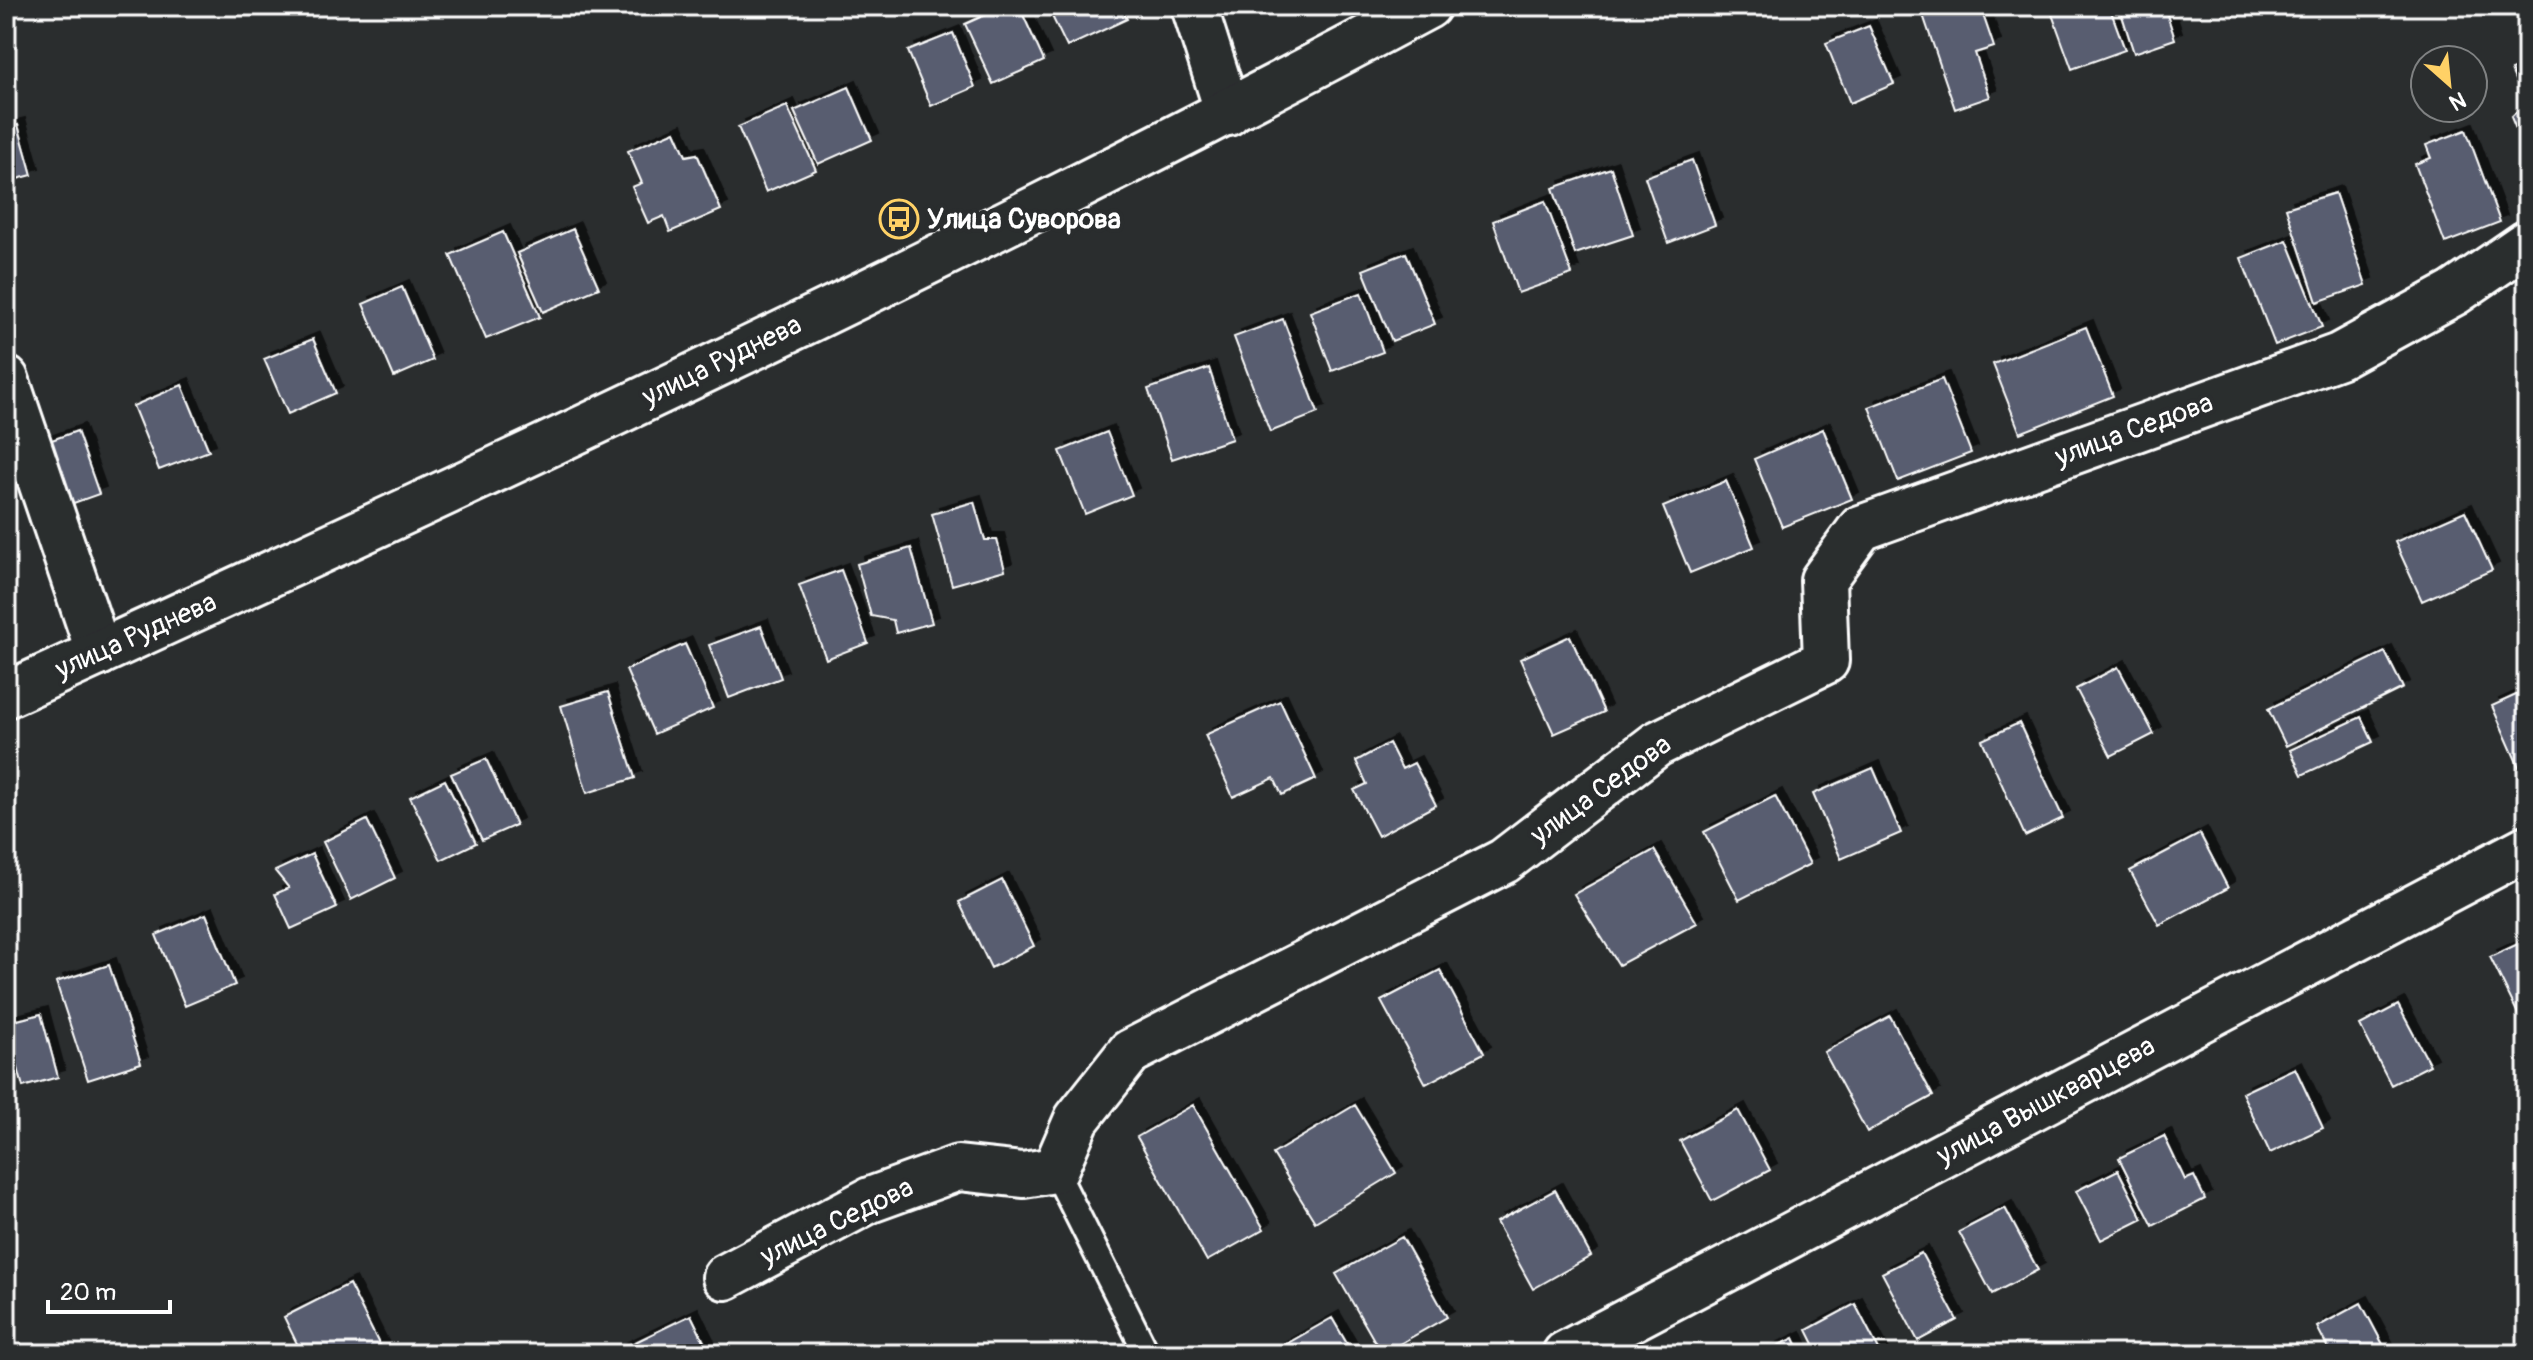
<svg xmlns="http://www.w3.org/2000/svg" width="2533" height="1360" font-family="Pangolin,sans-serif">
	<defs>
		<filter id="shadow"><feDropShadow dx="7" dy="-7" stdDeviation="0" flood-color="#0009"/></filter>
	</defs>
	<rect width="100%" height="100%" fill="#2a2d2e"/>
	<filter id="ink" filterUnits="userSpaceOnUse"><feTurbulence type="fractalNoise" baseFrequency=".0125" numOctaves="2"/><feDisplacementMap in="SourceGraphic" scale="16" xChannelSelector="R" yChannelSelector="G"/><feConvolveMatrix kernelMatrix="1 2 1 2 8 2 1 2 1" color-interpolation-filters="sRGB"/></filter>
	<g filter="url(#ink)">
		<path fill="#585d6f" stroke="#fff" stroke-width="2" filter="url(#shadow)" d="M1005,6H1019L1044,61L993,84L965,24Z
			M1047,6H1120L1127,19L1067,47Z
			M1920,6H1980L1994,47L1975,53L1990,97L1955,109Z
			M2049,6H2109L2125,50L2072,69Z
			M2119,6H2164L2175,39L2134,53Z
			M1869,26L1894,84L1850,103L1826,43Z
			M953,33L975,87L931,106L908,51Z
			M2527,64V156L2511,117L2525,104L2511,70Z
			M849,87L872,140L818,164L794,111Z
			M787,106L816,170L766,192L738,127Z
			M18,125L32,175L6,182V128Z
			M2466,130L2500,222L2445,243L2415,164L2431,158L2426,145Z
			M675,131L686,156L697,154L721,210L670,232L664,216L648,223L632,187L642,183L628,151Z
			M1692,160L1715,225L1668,243L1645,177Z
			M1611,168L1633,235L1575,254L1553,188Z
			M2335,193L2366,285L2317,302L2286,208Z
			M1545,201L1572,274L1518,293L1493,221Z
			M573,229L599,288L543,312L517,253Z
			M503,232L540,317L486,339L450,255Z
			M2287,240L2322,327L2275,345L2241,258Z
			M1406,253L1435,324L1392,341L1363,270Z
			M402,287L433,360L394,377L363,304Z
			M1361,293L1383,352L1332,371L1310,312Z
			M1283,319L1318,413L1270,432L1234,337Z
			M2086,327L2113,396L2020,433L1993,364Z
			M313,339L336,393L288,414L264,359Z
			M1209,368L1232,439L1172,459L1148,389Z
			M1942,379L1971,453L1898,481L1869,407Z
			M182,385L209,451L159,470L133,406Z
			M1823,429L1852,499L1782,527L1754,459Z
			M77,431L99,494L68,505L46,442Z
			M1107,432L1132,495L1085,514L1060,451Z
			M1726,481L1754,547L1690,573L1663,507Z
			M974,502L985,540H997L1005,570L952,585L932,514Z
			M2465,511L2492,570L2422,601L2395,542Z
			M911,548L932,623L896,633L893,620L871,616L857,564Z
			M841,570L868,643L826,659L799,585Z
			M761,626L781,678L729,698L709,645Z
			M1570,636L1604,712L1554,734L1520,659Z
			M685,644L713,708L654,734L626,670Z
			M2385,652L2403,688L2286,746L2268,709Z
			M2118,667L2154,734L2111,756L2076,689Z
			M2527,690V772L2522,774L2492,706Z
			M608,692L635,778L587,793L561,706Z
			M1280,701L1316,779L1282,795L1274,778L1233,797L1205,735Z
			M2361,717L2373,742L2302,775L2290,750Z
			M2019,723L2063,818L2025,836L1982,740Z
			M1389,743L1402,769L1414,763L1436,805L1378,836L1354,790L1367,784L1356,761Z
			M486,759L516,825L482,840L451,774Z
			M1873,768L1901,833L1841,859L1813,794Z
			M445,780L476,843L441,860L410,797Z
			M1775,796L1810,864L1739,900L1704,832Z
			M367,820L395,878L351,900L323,842Z
			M2200,834L2228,888L2159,925L2130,871Z
			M1654,850L1697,923L1619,965L1574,894Z
			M312,854L337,908L291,929L275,894L289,888L275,871Z
			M1002,880L1034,946L991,968L959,902Z
			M206,914L235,985L185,1006L156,935Z
			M2520,943L2527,956L2525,1028L2490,957Z
			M109,965L141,1063L88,1080L56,982Z
			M1440,970L1484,1053L1426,1084L1381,1001Z
			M2398,1005L2430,1065L2391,1085L2360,1025Z
			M41,1014L58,1077L23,1087L6,1023Z
			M1890,1016L1933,1096L1867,1132L1824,1052Z
			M2295,1068L2323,1128L2270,1153L2242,1093Z
			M1193,1105L1264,1229L1207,1261L1137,1137Z
			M1355,1105L1396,1173L1315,1222L1273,1154Z
			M1738,1110L1770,1170L1712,1201L1680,1141Z
			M2164,1136L2185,1180L2194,1176L2205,1199L2153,1226L2119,1158Z
			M2118,1170L2143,1219L2101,1240L2076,1191Z
			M1555,1190L1591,1256L1533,1289L1496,1222Z
			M2005,1208L2038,1270L1992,1294L1959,1232Z
			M1402,1237L1447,1317L1382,1354L1336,1274Z
			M1921,1253L1957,1320L1918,1341L1882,1273Z
			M349,1284L384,1354H302L284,1317Z
			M2361,1303L2388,1354H2331L2317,1327Z
			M1855,1304L1881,1354H1819L1807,1330Z
			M691,1315L710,1354H619L617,1351Z
			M1332,1318L1353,1354H1269Z
			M1794,1338L1801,1354H1761Z"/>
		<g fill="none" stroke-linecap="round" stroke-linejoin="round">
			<g stroke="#fff" stroke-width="30">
				<path id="service" d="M1055,1170L1147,1354"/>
			</g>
			<g stroke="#fff" stroke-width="50">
				<path id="minor" d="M1194,6L1228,113
					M6,379L99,653
					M725,1277L870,1200L958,1168L1023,1175L1055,1170L1077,1119L1130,1052L1504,861L1657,744L1826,661L1823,580L1861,528L2339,356L2454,293L2527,243
					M1565,1354L2527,848"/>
			</g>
			<g stroke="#fff" stroke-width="50">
				<path id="tertiary" d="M6,695C485,477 964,254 1428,6"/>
			</g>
			<use href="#service" stroke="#2a2d2e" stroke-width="24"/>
			<use href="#minor" stroke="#2a2d2e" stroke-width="44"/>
			<use href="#tertiary" stroke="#2a2d2e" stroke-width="44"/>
		</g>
	</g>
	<defs>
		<g id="bus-ring" transform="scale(2)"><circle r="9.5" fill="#2a2d2e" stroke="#ffd166" stroke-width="1.5"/><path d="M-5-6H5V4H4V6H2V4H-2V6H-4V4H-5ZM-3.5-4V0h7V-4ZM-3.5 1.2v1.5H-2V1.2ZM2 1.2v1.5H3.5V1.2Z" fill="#ffd166"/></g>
	</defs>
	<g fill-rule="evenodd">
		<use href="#bus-ring" x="899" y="219"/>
	</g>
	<g text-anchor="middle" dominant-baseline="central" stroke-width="8" stroke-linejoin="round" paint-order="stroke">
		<g font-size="28" font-weight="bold" fill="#fff" stroke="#2a2d2e" text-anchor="start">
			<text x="927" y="219">Улица Суворова</text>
		</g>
		<g font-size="28" fill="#fff" stroke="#2a2d2e">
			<text transform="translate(722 361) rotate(-26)">улица Руднева</text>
			<text transform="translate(2134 430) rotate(-20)">улица Седова</text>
			<text transform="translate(136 636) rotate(-24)">улица Руднева</text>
			<text transform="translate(1601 790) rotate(-36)">улица Седова</text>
			<text transform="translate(2046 1101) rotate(-28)">улица Вышкварцева</text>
			<text transform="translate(837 1222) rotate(-26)">улица Седова</text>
		</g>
	</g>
	<rect width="2533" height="1360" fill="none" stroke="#2a2d2e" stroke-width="32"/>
	<rect x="16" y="16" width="2501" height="1328" fill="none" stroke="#fff" stroke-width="3" filter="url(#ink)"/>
	<g transform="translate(2449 84) rotate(153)"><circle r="38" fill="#2a2d2e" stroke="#7f8182" stroke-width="2"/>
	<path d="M0-6L14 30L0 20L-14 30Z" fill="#ffd166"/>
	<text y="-12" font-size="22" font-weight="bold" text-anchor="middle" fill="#ffffff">N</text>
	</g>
	<path d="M48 1300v12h122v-12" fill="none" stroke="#ffffff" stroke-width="4"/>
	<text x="60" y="1300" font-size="24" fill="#ffffff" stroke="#2a2d2e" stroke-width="6" paint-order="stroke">20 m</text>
</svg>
